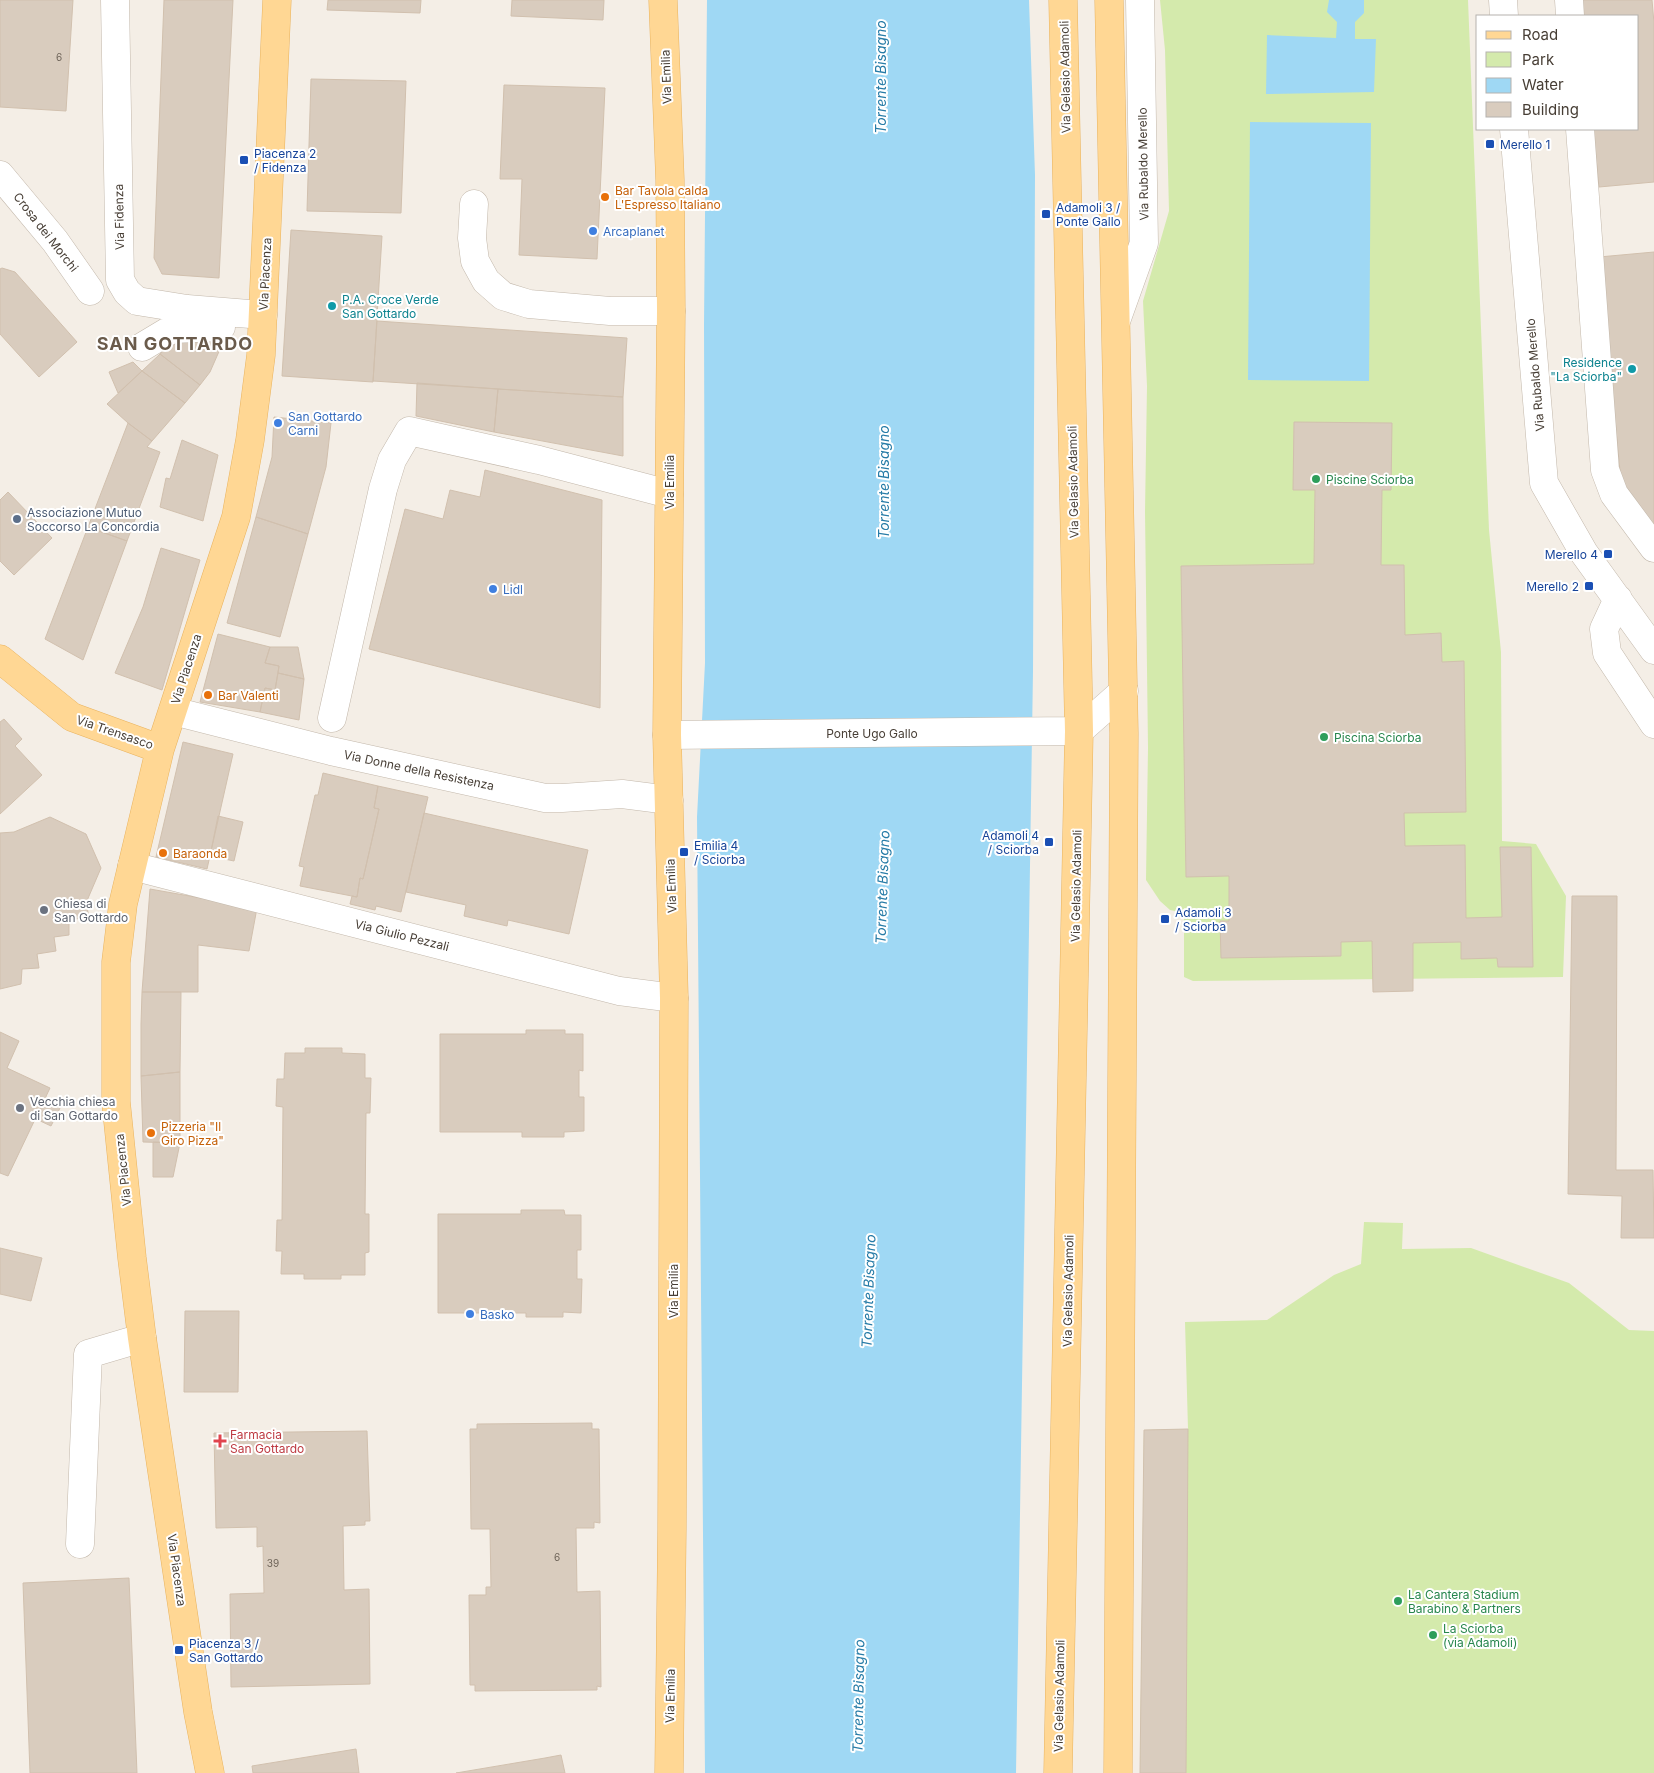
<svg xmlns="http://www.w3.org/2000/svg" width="1654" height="1773" font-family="Inter,sans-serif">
	<rect width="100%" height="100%" fill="#f4eee6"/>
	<path fill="#d4eaac" d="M1160,0H1468L1489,530L1501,652L1502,841L1536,844L1566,896L1563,977L1193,981L1184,977V913L1170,910L1160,901L1146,880L1148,748L1145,512L1147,386L1143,301L1169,211L1165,50Z
		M1364,1222L1403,1223L1402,1249L1471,1248L1569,1283L1629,1330L1654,1331V1773H1140L1144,1430L1188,1429L1185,1322L1267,1320L1334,1275L1361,1264Z"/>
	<path fill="#9fd8f4" d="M707,0H1029L1035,175L1033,671L1016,1773H705L697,817L705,663L704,325Z
		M1329,0H1364V13L1355,22V39H1376L1374,92L1266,94L1267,35L1336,38L1337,22L1327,12Z
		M1250,122L1371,123L1369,381L1248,380Z"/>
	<path fill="#d9ccbe" stroke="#d1c0ae" d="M0,0H73L66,111L0,107Z
		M164,0H233L219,278L162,274L154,258Z
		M328,0H421L420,13L327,10Z
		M512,0H604L603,20L511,16Z
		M1581,0H1652L1654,23V182L1599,187L1593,129H1638V16H1582Z
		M311,79L406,81L401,213L307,211Z
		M504,85L605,88L597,259L519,255L522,179H500Z
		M291,230L382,236L373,382L282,376Z
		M1654,252V527L1621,481L1599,257Z
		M2,268L15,272L77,342L39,377L0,334V269Z
		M377,321L627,338L623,397L373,381Z
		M204,336L224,340L210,372L200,385L160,354L173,342Z
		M160,354L200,385L185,403L142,371Z
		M133,362L142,371L118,393L109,372Z
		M142,371L185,403L152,441L128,423L107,404Z
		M417,383L498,389L494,432L416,416Z
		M498,389L623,397V456L494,432Z
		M274,417L331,423L326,467L308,534L256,517L272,457Z
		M1294,422L1392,423L1391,490H1382L1381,565H1404L1405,635L1441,633L1442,662L1464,661L1466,812L1404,813L1405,846L1465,845L1466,918L1502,917L1500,847H1531L1533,967H1498L1497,958L1461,959V942L1413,943V991L1373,992L1372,941L1341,942V956L1221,958L1220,921H1229V876L1186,877L1181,566L1314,564L1315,490H1293Z
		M128,423L152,441L147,447L160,452L127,541L88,527Z
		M182,440L218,455L203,521L160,507L166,478L170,479Z
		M485,470L602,500L600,708L369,649L405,509L443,519L450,490L480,497Z
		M8,492L52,538L14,575L0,561V500Z
		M256,517L308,534L280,637L227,623Z
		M88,527L127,541L83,660L45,639Z
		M161,548L200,560L162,690L115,673L143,607Z
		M218,634L270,647L265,663L279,666L275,690L265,688L260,712L200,702Z
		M270,647H298L304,679L278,673L279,666L265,663Z
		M278,673L304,679L299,720L260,712L265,688L275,690Z
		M4,719L22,739L15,746L42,775L0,814V722Z
		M183,742L233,754L207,869L156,857Z
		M323,773L378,786L374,808L379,809L363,879L360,878L357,897L300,886L304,867L299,866L315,795H318Z
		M378,786L428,797L401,912L376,906L375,910L350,904L352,896L357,897L360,878L363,879L379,809L374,808Z
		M424,813L588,850L569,934L508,920L507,926L464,916L466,905L406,892Z
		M218,816L243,822L234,861L210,856Z
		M50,817L86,834L101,868L86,903L89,917L69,920V935L54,937L56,951L37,954L39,968L22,969L21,984L0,989V833L14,832Z
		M150,889L257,908L249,951L198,945V992H142Z
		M1572,896H1617L1616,1170H1653L1654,1238H1621L1622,1196L1568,1194Z
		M142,992H181L180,1072L141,1076V1024Z
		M526,1030H565V1034H583V1071L579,1070V1097H584V1131L564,1132V1137H522V1132H440V1034H526Z
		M0,1032L19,1041L7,1068L50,1088L8,1176L0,1173Z
		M305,1048H342V1053L365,1054V1078H371L370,1113H366L365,1214H369V1252L365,1253V1275H341V1279H304V1274H281L282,1251H276L277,1220H282L283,1107L276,1106L277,1079H284L285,1053H305Z
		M180,1072V1143L143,1142L141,1076Z
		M46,1097L62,1104L51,1126L36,1119Z
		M153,1142L180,1143L173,1177H153Z
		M521,1210H564L565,1215H581V1250H577V1279H582L581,1313L563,1312V1317H526V1313H438V1214H521Z
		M0,1248L42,1258L31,1301L0,1294Z
		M185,1311H239L238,1392H184Z
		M592,1423V1429H599L600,1523L594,1522V1528H576L577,1592L600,1591L601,1687L597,1686V1690L475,1691V1685H470L469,1595H486V1587H491L490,1529H471L470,1429H477V1424Z
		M1188,1429L1186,1773H1140L1144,1430Z
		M367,1431L370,1521H365V1525L343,1526L344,1590L369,1589L370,1684L231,1687L230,1594L264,1593L263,1546L257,1547V1527L216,1528L214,1433Z
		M129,1578L137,1773H30L23,1583Z
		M356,1749L359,1773H253L252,1766Z
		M561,1755L565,1773H456L545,1758Z"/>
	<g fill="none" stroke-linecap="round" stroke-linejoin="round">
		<g stroke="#c3b8ab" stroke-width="29">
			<path id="minor" d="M115,0L120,280L127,292L137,301L187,309L263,315
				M1503,0L1504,16
				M1569,0L1570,16
				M1514,129L1544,483L1584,553L1654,650
				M1580,129L1605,470L1614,494L1654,548
				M0,175L55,241L90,291
				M474,204L472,238L475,261L486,281L503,296L529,304L610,311H671
				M1116,321L1144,243L1140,0
				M142,347L172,329L221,327
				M1618,599L1604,629L1607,653L1654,724
				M173,711L331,751L545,798H562L622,794L669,800
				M332,718L383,489L392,460L409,431L539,460L669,494
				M667,735L1079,731L1124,691
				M132,866L619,991L674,998
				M80,1544L88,1354L142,1338"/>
		</g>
		<g stroke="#e9b35e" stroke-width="29">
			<path id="major" d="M663,0L670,180L671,311L667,735L674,998L672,1529L669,1773
				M1109,0L1124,733L1118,1773
				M0,659L72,717L160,749
				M210,1773L198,1712L142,1338L132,1258L116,1102V962L123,904L160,749L236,517L250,440L261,355L277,0
				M1058,1773L1079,731L1063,0"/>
		</g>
		<use href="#minor" stroke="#fff" stroke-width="28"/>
		<use href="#major" stroke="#ffd794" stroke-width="28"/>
	</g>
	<g fill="#1a4fb4" stroke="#fff" stroke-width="2">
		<rect x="1485" y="139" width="10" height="10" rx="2.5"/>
		<rect x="239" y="155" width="10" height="10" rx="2.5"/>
		<rect x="1041" y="209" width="10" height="10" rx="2.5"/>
		<rect x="1603" y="549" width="10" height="10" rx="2.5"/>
		<rect x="1584" y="581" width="10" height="10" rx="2.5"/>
		<rect x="1044" y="837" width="10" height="10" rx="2.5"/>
		<rect x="679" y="847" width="10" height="10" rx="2.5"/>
		<rect x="1160" y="914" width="10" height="10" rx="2.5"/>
		<rect x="174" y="1645" width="10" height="10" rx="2.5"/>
	</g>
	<g fill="#e8710a" stroke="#fff" stroke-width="2">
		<circle cx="605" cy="197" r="5"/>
		<circle cx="208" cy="695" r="5"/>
		<circle cx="163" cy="853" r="5"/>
		<circle cx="151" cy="1133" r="5"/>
	</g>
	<g fill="#3f7fe0" stroke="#fff" stroke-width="2">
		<circle cx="593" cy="231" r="5"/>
		<circle cx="278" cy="423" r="5"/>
		<circle cx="493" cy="589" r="5"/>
		<circle cx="470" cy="1314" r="5"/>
	</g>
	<g fill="#0f9aa8" stroke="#fff" stroke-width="2">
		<circle cx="332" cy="306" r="5"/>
		<circle cx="1632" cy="369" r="5"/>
	</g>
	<g fill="#2e9e5b" stroke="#fff" stroke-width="2">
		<circle cx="1316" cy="479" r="5"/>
		<circle cx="1324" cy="737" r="5"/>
		<circle cx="1398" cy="1601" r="5"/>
		<circle cx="1433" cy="1635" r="5"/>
	</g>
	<circle fill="#5c6f8a" stroke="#fff" stroke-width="2" cx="17" cy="519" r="5"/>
	<g fill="#6b7280" stroke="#fff" stroke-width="2">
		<circle cx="44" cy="910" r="5"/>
		<circle cx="20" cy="1108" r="5"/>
	</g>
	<path fill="#e0444e" stroke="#fff" stroke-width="2" d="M217.5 1433.5h5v5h5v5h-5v5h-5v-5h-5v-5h5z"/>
	<g text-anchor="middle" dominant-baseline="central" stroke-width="4" stroke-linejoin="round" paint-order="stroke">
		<g font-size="10" fill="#6c6257">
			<text x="59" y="57">6</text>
			<text x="557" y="1557">6</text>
			<text x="273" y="1563">39</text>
		</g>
		<g font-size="12" fill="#473e35" stroke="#fff">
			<text transform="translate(666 77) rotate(-92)">Via Emilia</text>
			<text transform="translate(1065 77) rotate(-91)">Via Gelasio Adamoli</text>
			<text transform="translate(1143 164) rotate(-91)">Via Rubaldo Merello</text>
			<text transform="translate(119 217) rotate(-91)">Via Fidenza</text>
			<text transform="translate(46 232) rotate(52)">Crosa dei Morchi</text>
			<text transform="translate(265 274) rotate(-87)">Via Piacenza</text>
			<text transform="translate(1535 375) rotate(-95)">Via Rubaldo Merello</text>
			<text transform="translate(669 482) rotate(-90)">Via Emilia</text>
			<text transform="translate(1073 482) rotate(-91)">Via Gelasio Adamoli</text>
			<text transform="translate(186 669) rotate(-72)">Via Piacenza</text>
			<text transform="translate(115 732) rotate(19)">Via Trensasco</text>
			<text x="872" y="733">Ponte Ugo Gallo</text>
			<text transform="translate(419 770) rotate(12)">Via Donne della Resistenza</text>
			<text transform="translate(671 886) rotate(-92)">Via Emilia</text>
			<text transform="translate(1076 886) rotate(-89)">Via Gelasio Adamoli</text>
			<text transform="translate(402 935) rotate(14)">Via Giulio Pezzali</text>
			<text transform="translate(123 1170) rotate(-96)">Via Piacenza</text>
			<text transform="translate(673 1291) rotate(-90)">Via Emilia</text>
			<text transform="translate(1068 1291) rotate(-89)">Via Gelasio Adamoli</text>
			<text transform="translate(177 1570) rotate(82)">Via Piacenza</text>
			<text transform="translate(670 1696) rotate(-89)">Via Emilia</text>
			<text transform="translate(1059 1696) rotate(-89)">Via Gelasio Adamoli</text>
		</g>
		<g font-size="12" fill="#164399" stroke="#fff" text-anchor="start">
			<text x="1500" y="144">Merello 1</text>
			<text x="254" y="153">Piacenza 2<tspan x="254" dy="14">/ Fidenza</tspan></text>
			<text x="1056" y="207">Adamoli 3 /<tspan x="1056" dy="14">Ponte Gallo</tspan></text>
			<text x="1598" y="554" text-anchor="end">Merello 4</text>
			<text x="1579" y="586" text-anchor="end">Merello 2</text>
			<text x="1039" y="835" text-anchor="end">Adamoli 4<tspan x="1039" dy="14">/ Sciorba</tspan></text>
			<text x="694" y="845">Emilia 4<tspan x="694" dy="14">/ Sciorba</tspan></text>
			<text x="1175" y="912">Adamoli 3<tspan x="1175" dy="14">/ Sciorba</tspan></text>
			<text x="189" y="1643">Piacenza 3 /<tspan x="189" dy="14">San Gottardo</tspan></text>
		</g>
		<g font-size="12" fill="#c56008" stroke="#fff" text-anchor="start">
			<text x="615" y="190">Bar Tavola calda<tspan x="615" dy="14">L'Espresso Italiano</tspan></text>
			<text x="218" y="695">Bar Valenti</text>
			<text x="173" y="853">Baraonda</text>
			<text x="161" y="1126">Pizzeria "Il<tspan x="161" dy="14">Giro Pizza"</tspan></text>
		</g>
		<g font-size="12" fill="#366cbe" stroke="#fff" text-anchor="start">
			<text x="603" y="231">Arcaplanet</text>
			<text x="288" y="416">San Gottardo<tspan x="288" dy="14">Carni</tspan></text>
			<text x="503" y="589">Lidl</text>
			<text x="480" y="1314">Basko</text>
		</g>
		<g font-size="12" fill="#0d838f" stroke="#fff" text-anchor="start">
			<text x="342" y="299">P.A. Croce Verde<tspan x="342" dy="14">San Gottardo</tspan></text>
			<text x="1622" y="362" text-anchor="end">Residence<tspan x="1622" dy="14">"La Sciorba"</tspan></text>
		</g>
		<g font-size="12" fill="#27864d" stroke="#fff" text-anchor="start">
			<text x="1326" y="479">Piscine Sciorba</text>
			<text x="1334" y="737">Piscina Sciorba</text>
			<text x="1408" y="1594">La Cantera Stadium<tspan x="1408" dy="14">Barabino &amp; Partners</tspan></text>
			<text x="1443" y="1628">La Sciorba<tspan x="1443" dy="14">(via Adamoli)</tspan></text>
		</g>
		<g font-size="12" fill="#4e5e75" stroke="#fff" text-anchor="start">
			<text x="27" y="512">Associazione Mutuo<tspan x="27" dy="14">Soccorso La Concordia</tspan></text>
		</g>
		<g font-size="12" fill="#5b616d" stroke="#fff" text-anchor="start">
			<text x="54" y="903">Chiesa di<tspan x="54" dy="14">San Gottardo</tspan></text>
			<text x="30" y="1101">Vecchia chiesa<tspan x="30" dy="14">di San Gottardo</tspan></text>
		</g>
		<g font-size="12" fill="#be3a42" stroke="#fff" text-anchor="start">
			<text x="230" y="1434">Farmacia<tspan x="230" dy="14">San Gottardo</tspan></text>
		</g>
		<g font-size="14" font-style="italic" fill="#277ca7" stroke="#fff">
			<text transform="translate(880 77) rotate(-90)">Torrente Bisagno</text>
			<text transform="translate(883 482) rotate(-90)">Torrente Bisagno</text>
			<text transform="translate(882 887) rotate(-88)">Torrente Bisagno</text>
			<text transform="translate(868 1291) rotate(-88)">Torrente Bisagno</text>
			<text transform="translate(858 1696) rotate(-89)">Torrente Bisagno</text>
		</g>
		<g font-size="18" font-weight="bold" letter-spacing="1" fill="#6a5b4b" stroke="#fff">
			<text x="175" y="343">SAN GOTTARDO</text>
		</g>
	</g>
	<rect x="1476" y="15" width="162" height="115" fill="#ffffff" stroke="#b5b2ae"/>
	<rect x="1486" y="31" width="25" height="8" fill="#ffd794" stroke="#b5b2ae"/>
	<text x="1522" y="40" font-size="15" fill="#473e35">Road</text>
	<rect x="1486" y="52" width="25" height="15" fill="#d4eaac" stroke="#b5b2ae"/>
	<text x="1522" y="65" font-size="15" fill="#473e35">Park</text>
	<rect x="1486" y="78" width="25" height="15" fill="#9fd8f4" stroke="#b5b2ae"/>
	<text x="1522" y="90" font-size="15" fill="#473e35">Water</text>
	<rect x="1486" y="102" width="25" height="15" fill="#d9ccbe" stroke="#b5b2ae"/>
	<text x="1522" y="115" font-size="15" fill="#473e35">Building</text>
</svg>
